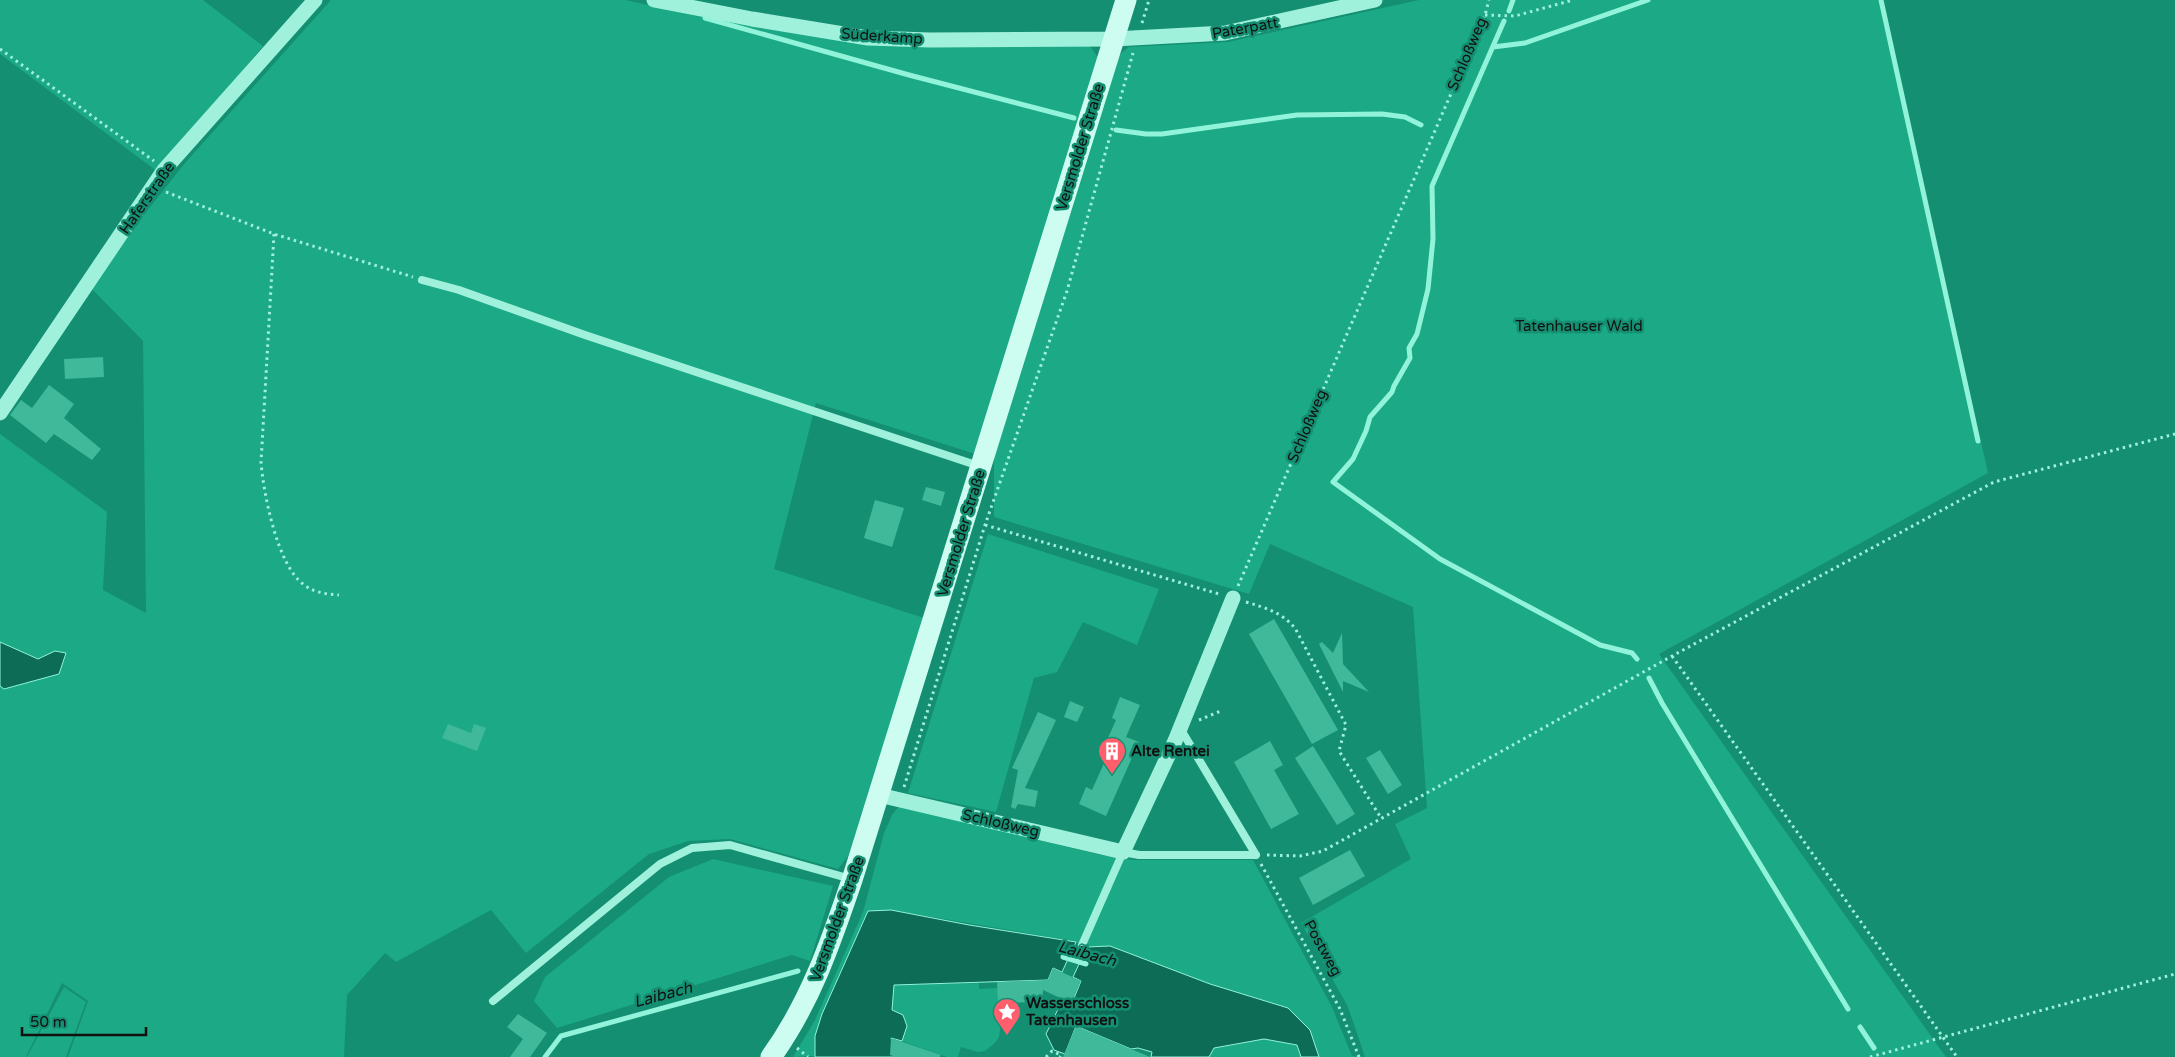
<svg xmlns="http://www.w3.org/2000/svg" width="2175" height="1057" font-family="'Varela Round',sans-serif">
	<rect width="100%" height="100%" fill="#148f72"/>
	<path fill="#1ca985" d="M0,0H203L263,46L158,172L0,54Z
		M331,0H626L696,16L868,44L1090,46L1097,56L1119,55L1129,47L1228,42L1419,0H1882L1988,473L1659,654L1946,1057H1319L1310,1030L1288,1008L1210,984L1110,946L1087,947L1074,941L891,910L868,911L822,1014L815,1036L816,1056L793,1057L815,1020L863,912L884,833L892,815L899,806L1096,854L1134,860H1253L1332,1007L1352,1056L1365,1057L1348,1007L1301,923L1411,859L1395,824L1427,808L1413,607L1270,544L1249,594L994,517V460L816,403L774,569L924,618L848,856L838,869L730,839L688,841L649,854L526,953L491,910L396,962L385,953L347,995L344,1057H68L88,1001L62,983L26,1057H0V434L107,512L103,590L146,613L143,341L88,285L185,163Z
		M988,534L1159,589L1137,645L1083,622L1057,672L1034,678L996,812L908,793Z
		M713,859L833,886L810,961L792,955L557,1028L534,1001L545,977L669,877Z
		M979,983V989L998,988L1004,1003L999,1037L995,1043L985,1051L978,1052L961,1047L958,1057H947L902,1041L907,1026L892,1010L893,985Z
		M64,987L86,1002L66,1057H27Z
		M1264,1039L1297,1045L1301,1057H1209L1214,1048Z"/>
	<path fill="#0c6c56" stroke="#91f4da" d="M0,642L38,659L55,651L66,653L59,674L4,689L0,686Z
		M891,910L969,925L1076,942L1062,972L1053,968L1048,980L894,985L892,1010L903,1015L907,1026L902,1041L891,1038L896,1057H815V1036L822,1014L868,911Z
		M1110,946L1210,984L1288,1008L1310,1030L1319,1057H1301L1297,1045L1264,1039L1214,1048L1209,1057H1151L1152,1052L1138,1048L1131,1049L1076,1026L1065,1054L1054,1050L1046,1034L1063,999L1072,1003L1081,981L1073,977L1087,947Z"/>
	<g fill="none" stroke-linecap="round" stroke-linejoin="round">
		<path stroke="#91f4da" stroke-width="5" d="M1881,0L1978,441
			M1509,11L1513,0
			M705,18L909,75L1074,118
			M1504,21L1432,186L1433,239L1428,289L1417,334L1409,348L1410,358L1394,386L1392,392L1370,417L1366,431L1353,459L1333,482L1440,559L1600,645L1632,653L1637,659
			M1493,47L1525,43L1648,0
			M1116,130L1146,134H1162L1297,115L1382,114L1405,117L1421,125
			M1649,678L1662,703L1848,1009
			M1063,957L1086,964
			M1860,1027L1874,1048
			M545,1057L561,1036L798,971"/>
	</g>
	<path fill="#40b99b" d="M103,357L104,377L65,379L64,359Z
		M49,385L74,404L64,418L101,449L92,460L54,434L46,443L10,415L21,400L32,408Z
		M926,487L945,492L941,506L922,500Z
		M875,500L904,508L892,547L864,538Z
		M1274,619L1338,730L1312,744L1249,634Z
		M1342,633L1343,664L1369,692L1343,681V692L1319,644L1322,642L1333,653Z
		M1120,697L1140,705L1126,737L1139,742L1106,816L1079,804L1086,787L1092,790L1110,750L1104,747L1116,720L1112,718Z
		M1070,701L1084,707L1077,722L1064,717Z
		M1038,712L1056,720L1025,788L1038,791L1035,807L1018,804L1015,809L1011,807L1018,770L1012,768Z
		M448,724L471,733L474,724L486,728L477,751L442,738Z
		M1270,741L1283,765L1274,770L1299,814L1271,829L1234,762Z
		M1313,746L1355,814L1337,825L1295,758Z
		M1380,750L1402,785L1388,794L1366,758Z
		M1350,850L1365,876L1313,905L1299,878Z
		M1053,968L1081,981L1071,1003L1043,990L1042,1002L998,1003L997,982L1048,980Z
		M518,1014L547,1033L530,1057H510L523,1039L507,1027Z
		M1076,1026L1150,1057H1063Z
		M891,1038L941,1055L940,1057H896L890,1055Z"/>
	<g fill="none" stroke-linecap="round" stroke-linejoin="round">
		<path stroke="#9ff1dc" stroke-width="3" stroke-dasharray="2.5 4" stroke-linecap="butt" d="M1485,15L1515,16L1573,0
			M1142,23L1149,0
			M0,49L154,161
			M166,192L274,234L413,277
			M274,234L261,463C264,495 277,564 303,584C314,593 326,594 339,595
			M985,525L1219,594
			M1238,586L1485,15L1489,0
			M1246,602C1266,608 1281,612 1295,628L1346,725L1339,751L1381,818
			M1672,656L1957,1057
			M1199,720L1223,710
			M904,787L985,525L1067,291L1133,53
			M1267,855L1300,856L1323,851L1672,656L1994,482L2175,434
			M1261,864L1340,1009L1359,1057
			M797,1048L808,1057
			M1046,1057L1052,1051L1061,1055L1060,1057
			M1870,1057L2175,974"/>
		<path stroke="#9ff1dc" stroke-width="8" d="M422,280L459,290L585,335L979,466
			M1180,728L1256,855
			M1082,945L1123,852L1139,855H1256
			M493,1001L660,864L692,848L730,845L851,879"/>
		<path stroke="#9ff1dc" stroke-width="15" d="M654,0L752,19L868,38L930,40L1114,39L1225,33L1375,0
			M0,413L164,170L315,0
			M879,795L1123,852L1175,741L1233,598"/>
		<path stroke="#cdfcf1" stroke-width="21" d="M771,1057C810,1003 831,942 852,880L1126,0"/>
	</g>
	<defs>
		<g id="building-pin" transform="scale(1.4375)"><path d="M0 17L-7.5 6A9.5 9.5 0 1 1 7.5 6Z" fill="#ff5f6d" stroke="#148f72"/><path d="M-4-6H4V6H1V3H-1V6H-4ZM-2.5-4.3h1.7v1.8h-1.7ZM.8-4.3h1.7v1.8H.8ZM-2.5-1h1.7V.8h-1.7ZM.8-1h1.7V.8H.8Z" fill="#fff"/></g>
		<g id="sight-pin" transform="scale(1.4375)"><path d="M0 17L-7.5 6A9.5 9.5 0 1 1 7.5 6Z" fill="#ff5f6d" stroke="#148f72"/><path d="M0-6L1.8-2.2L6-1.7L2.9 1.2L3.7 5.4L0 3.3L-3.7 5.4L-2.9 1.2L-6-1.7L-1.8-2.2Z" fill="#fff"/></g>
	</defs>
	<g fill-rule="evenodd">
		<use href="#building-pin" x="1112" y="751"/>
		<use href="#sight-pin" x="1007" y="1012"/>
	</g>
	<g text-anchor="middle" dominant-baseline="central" stroke-width="5" stroke-linejoin="round" paint-order="stroke">
		<g font-size="15" fill="#111" stroke="#148f72">
			<text transform="translate(1245 28) rotate(-10)">Paterpatt</text>
			<text transform="translate(882 36) rotate(4)">Süderkamp</text>
			<text transform="translate(1467 54) rotate(-67)">Schloßweg</text>
			<text transform="translate(1080 147) rotate(-73)">Versmolder Straße</text>
			<text transform="translate(147 198) rotate(-55)">Haferstraße</text>
			<text transform="translate(1307 426) rotate(-67)">Schloßweg</text>
			<text transform="translate(961 533) rotate(-73)">Versmolder Straße</text>
			<text transform="translate(1001 823) rotate(13)">Schloßweg</text>
			<text transform="translate(837 919) rotate(-70)">Versmolder Straße</text>
			<text transform="translate(1323 948) rotate(61)">Postweg</text>
		</g>
		<g font-size="15" fill="#111" stroke="#148f72">
			<text x="1579" y="326">Tatenhauser Wald</text>
		</g>
		<g font-size="15" font-weight="bold" fill="#111" stroke="#148f72" text-anchor="start">
			<text x="1131" y="751">Alte Rentei</text>
			<text x="1026" y="1003">Wasserschloss<tspan x="1026" dy="17">Tatenhausen</tspan></text>
		</g>
		<g font-size="16" font-style="italic" fill="#111" stroke="#148f72">
			<text transform="translate(1087 954) rotate(15)">Laibach</text>
			<text transform="translate(663 995) rotate(-15)">Laibach</text>
		</g>
	</g>
	<path d="M22 1027v8h124v-8" fill="none" stroke="#111111" stroke-width="2.5"/>
	<text x="30" y="1027" font-size="15" fill="#111111" stroke="#148f72" stroke-width="4" paint-order="stroke">50 m</text>
</svg>
